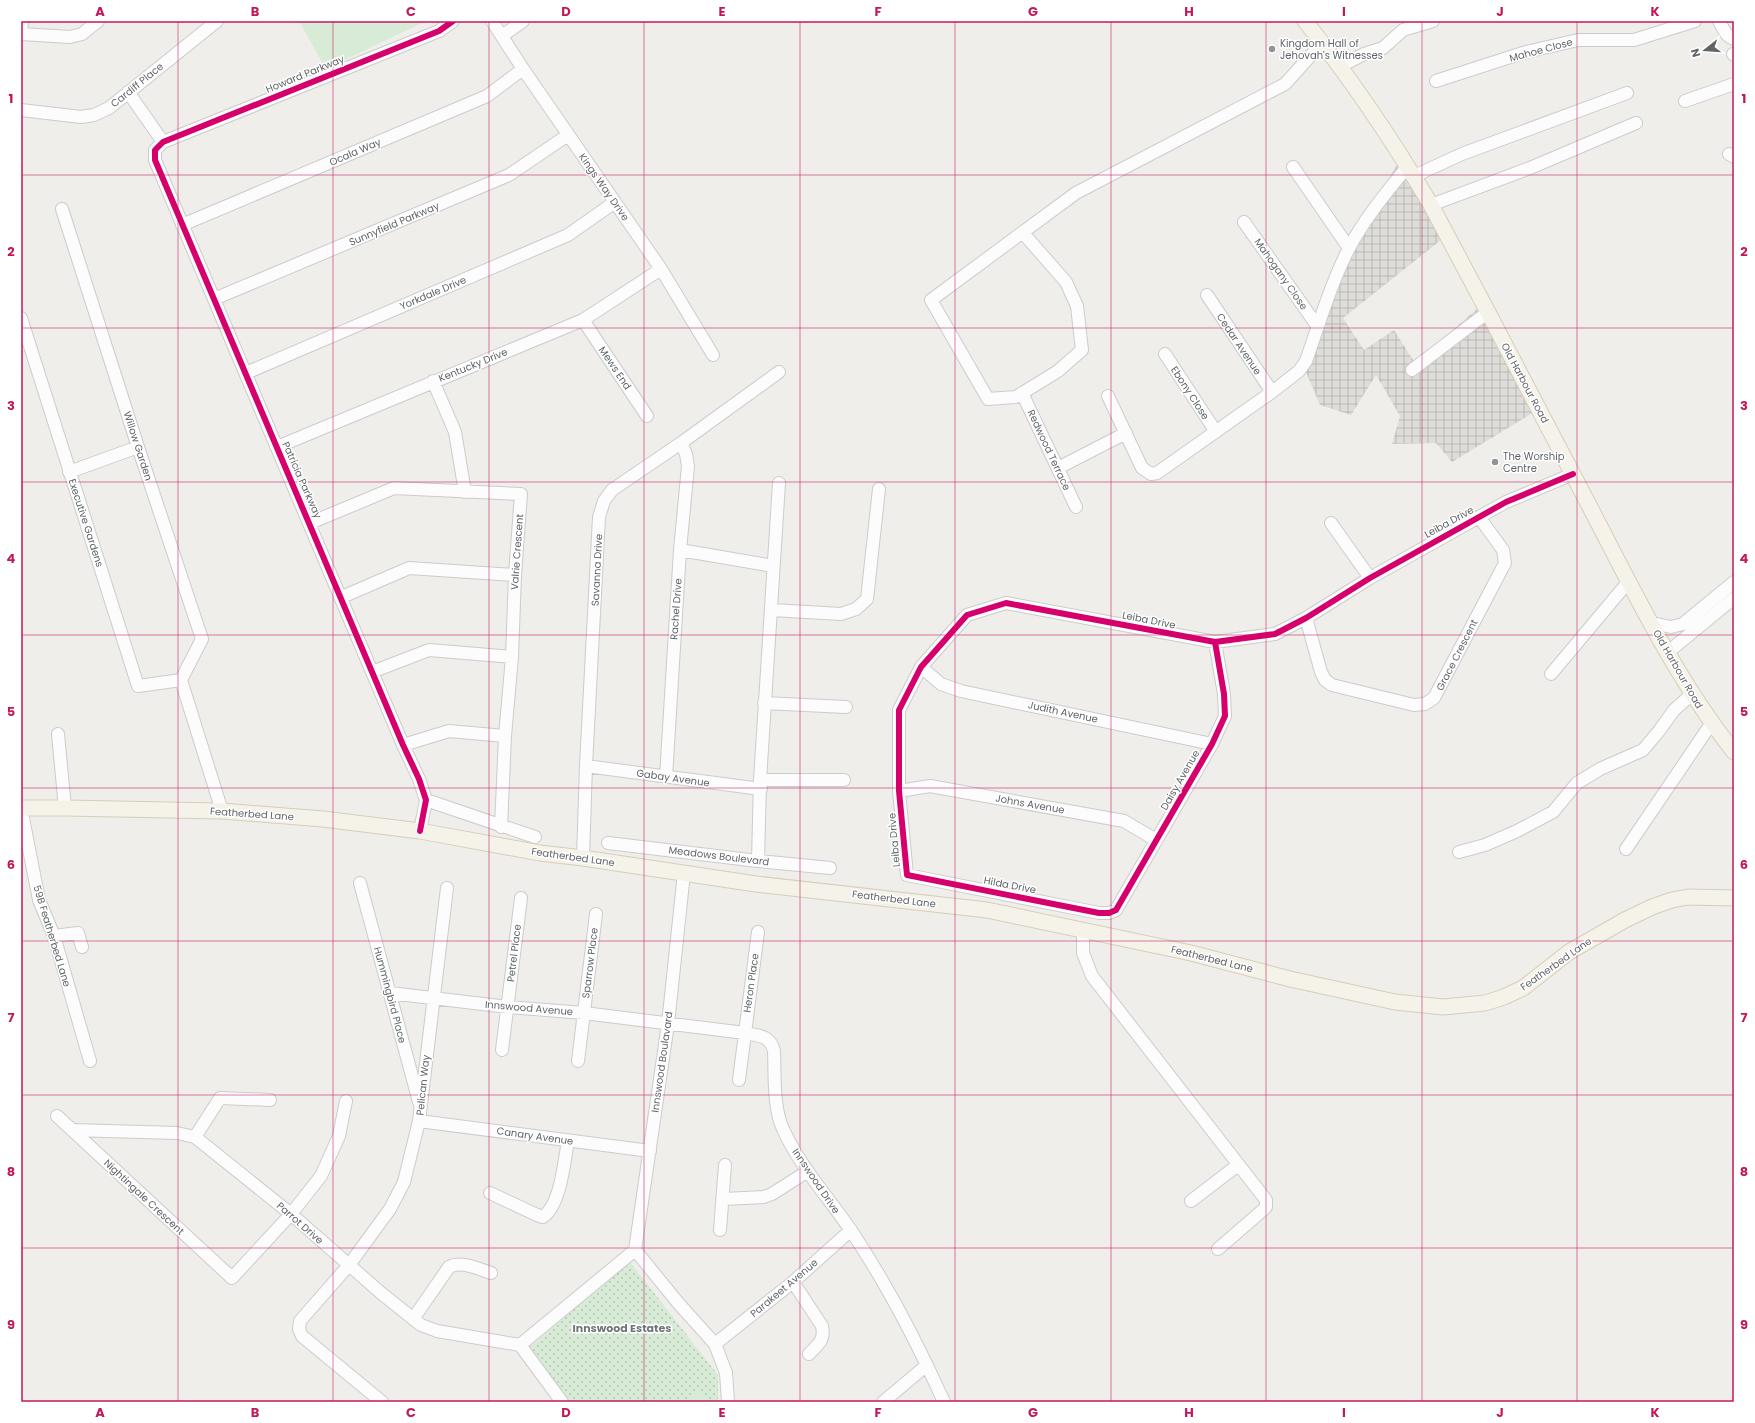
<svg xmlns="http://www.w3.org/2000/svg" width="1755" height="1423" font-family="Poppins,sans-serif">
	<defs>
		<pattern id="industrial-grid" width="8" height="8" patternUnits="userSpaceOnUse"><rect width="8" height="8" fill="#dfddda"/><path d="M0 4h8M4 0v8" fill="none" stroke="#b8b7b5"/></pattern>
		<pattern id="park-dots" width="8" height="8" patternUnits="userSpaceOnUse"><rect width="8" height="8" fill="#d8ebd6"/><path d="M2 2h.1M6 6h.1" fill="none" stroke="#b2c2b1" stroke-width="1.8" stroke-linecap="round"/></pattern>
	</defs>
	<rect width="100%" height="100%" fill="#efeeea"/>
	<path fill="url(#industrial-grid)" d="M1398,163L1441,240L1343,318L1364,350L1394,330L1415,363L1478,308L1536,411L1452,462L1436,443L1392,444L1400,416L1376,375L1351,415L1320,405L1302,363L1330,279Z"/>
	<path fill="url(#park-dots)" d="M630,1262L718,1375V1402H566L526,1350Z"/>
	<path fill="#d8ebd6" d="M299,21H426L326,69Z
		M700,1391L707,1402H685Z"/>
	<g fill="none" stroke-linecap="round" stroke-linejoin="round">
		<g stroke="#cbcccc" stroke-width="14">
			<path id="minor" d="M492,21L523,69L661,269L713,355
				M1719,21C1723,28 1726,37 1734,39
				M21,34L70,37L82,34L98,21
				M21,34L22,21
				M502,36L523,21
				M1733,54L1734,55
				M1341,66L1364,54L1383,48L1403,30L1433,21
				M1436,81L1526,52L1578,40H1634L1695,21
				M128,92L163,142
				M1685,101L1734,84
				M21,110L81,117L94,115L109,108L217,21
				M1729,154L1734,157
				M1293,167L1349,248
				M1414,176L1462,154L1627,93
				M1431,205L1530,168L1636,123
				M62,209L138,447L202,639L181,680
				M1244,222L1318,327
				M182,225L487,96L523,69
				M1023,233L1066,282L1077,306L1082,350L1058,371L1016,397L988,399L931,300L1076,193L1285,84L1322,43
				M1207,295L1272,392
				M214,299L509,175L568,135
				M21,318L138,686L181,680
				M583,320L647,416
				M1165,354L1216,432
				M1412,370L1488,312
				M246,373L568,235L615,202
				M433,381L455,432L465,492
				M1022,393L1076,507
				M1108,396L1142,468L1151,474L1157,473L1272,392L1299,371L1306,361C1319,324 1330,286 1348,250C1364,219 1386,193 1408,166
				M277,447L583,320L661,269
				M1058,468L1126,433
				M69,472L138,447
				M310,523L394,488L521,494L515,575L512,657L505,736L501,827
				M1331,523L1370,578
				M680,550L773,566
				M342,597L409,568L515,575
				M772,610L841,614L856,609L867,599L879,489
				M1306,618L1321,672L1325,680L1332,685L1414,705L1425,704L1434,698L1505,563L1503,550L1479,517
				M1652,623L1671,627L1683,624L1734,582
				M1215,642L1224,694L1225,716L1212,744L1116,910L1109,913H1099L907,875L899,791V710L921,667L967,615L1006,603L1215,642L1275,634L1306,618L1370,578L1506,502L1573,474
				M1668,652L1734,598
				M921,667L941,684L961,691L1212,744
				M372,672L429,650L512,657
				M1551,674L1629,581
				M181,680L222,811
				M764,703L846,707
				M58,734L65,808
				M403,745L449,731L505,736
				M586,766L761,789
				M666,777L680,550L688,466L686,454L681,443
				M760,780H844
				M899,791L930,786L1124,821L1156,840
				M426,800L535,837
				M21,808L39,900L54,936L90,1061
				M420,831L426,800L419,779L403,745L155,160V150L163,142L439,31L453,21
				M608,843L758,861L830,868
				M1626,849L1711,724
				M1459,852L1485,845L1517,831L1553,812L1577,783L1600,769L1643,750L1659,731L1674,710L1692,694
				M583,858L586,766L599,517L604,501L612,490L681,443L779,372
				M758,861L760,780L779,483
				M360,883L419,1102
				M1083,929V953L1092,976L1266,1200V1207L1263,1210L1218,1249
				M54,936L78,933L82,947
				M390,993L508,1007L584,1013L745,1033C759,1036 770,1035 774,1051C775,1075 773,1108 783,1129C799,1165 828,1197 850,1229C887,1284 917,1342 944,1402
				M502,1050L521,898
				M578,1061L596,914
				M739,1080L758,932
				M57,1116L232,1278L291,1214L321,1176L339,1136L346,1101
				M419,1121L650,1151
				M72,1130L177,1133L195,1137L291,1214L381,1293L421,1325L437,1331L520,1345
				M195,1137L220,1098L270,1100
				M490,1193L537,1215L543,1217C561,1204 564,1162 568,1141
				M724,1199L764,1197L772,1194L808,1171
				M1191,1201L1238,1165
				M720,1230L725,1165
				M635,1250L679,1304L715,1344L726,1373L728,1402
				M793,1282L822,1326C825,1341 818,1344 809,1354
				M413,1319L449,1267C461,1260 478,1269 491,1273
				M715,1344L793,1282L851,1230
				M520,1345L635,1250L668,1024L684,873
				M520,1345L562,1402
				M382,1402L302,1336L299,1329L300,1321L349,1265L390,1209L404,1182L419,1121L447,888
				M883,1402L927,1365"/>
		</g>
		<g stroke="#d7ceb8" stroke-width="17">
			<path id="major" d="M1305,21C1352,80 1393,141 1431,205C1485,306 1538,407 1591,509C1634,592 1676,679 1734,752
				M21,808H65L222,811L323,819L420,831L540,853L583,858L756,884L987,910L1191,953L1290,979L1395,1002L1443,1007L1485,1003L1504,997L1523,988L1569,952L1625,920L1652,907L1672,900L1688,897L1734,898"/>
		</g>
		<use href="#minor" stroke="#fdfcfc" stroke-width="12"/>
		<use href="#major" stroke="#f4f2e9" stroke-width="15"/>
		<g stroke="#fff" stroke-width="8">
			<path id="cycleway" d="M1215,642L1224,694L1225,716L1212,744L1116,910L1109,913H1099L907,875L899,791V710L921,667L967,615L1006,603L1215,642L1275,634L1306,618L1370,578L1506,502L1573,474
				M420,831L426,800L419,779L403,745L155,160V150L163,142L439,31L453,21"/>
		</g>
		<use href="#cycleway" stroke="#d6006c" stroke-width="6"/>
	</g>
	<path fill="none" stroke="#c2185b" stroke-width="1" stroke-opacity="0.55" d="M178,21V1402M333,21V1402M489,21V1402M644,21V1402M800,21V1402M955,21V1402M1111,21V1402M1266,21V1402M1422,21V1402M1577,21V1402M21,175H1734M21,328H1734M21,482H1734M21,635H1734M21,788H1734M21,941H1734M21,1095H1734M21,1248H1734"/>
	<g fill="#919496" stroke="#fff" stroke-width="1.5">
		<circle cx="1272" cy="49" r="4"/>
		<circle cx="1495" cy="462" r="4"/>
	</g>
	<g text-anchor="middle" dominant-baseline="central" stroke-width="3" stroke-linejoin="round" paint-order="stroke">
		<g font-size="10" fill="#5f6368" stroke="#fff" text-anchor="start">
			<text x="1280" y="43">Kingdom Hall of<tspan x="1280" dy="12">Jehovah's Witnesses</tspan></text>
			<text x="1503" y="456">The Worship<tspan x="1503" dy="12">Centre</tspan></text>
		</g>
		<g font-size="10" fill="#5f6368" stroke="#fff">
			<text transform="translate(1541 50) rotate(-15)">Mahoe Close</text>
			<text transform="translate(305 74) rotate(-22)">Howard Parkway</text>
			<text transform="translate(137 85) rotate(-39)">Cardiff Place</text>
			<text transform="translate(355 152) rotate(-23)">Ocala Way</text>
			<text transform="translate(604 187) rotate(55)">Kings Way Drive</text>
			<text transform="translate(394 224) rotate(-23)">Sunnyfield Parkway</text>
			<text transform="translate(1281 274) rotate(55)">Mahogany Close</text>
			<text transform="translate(433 293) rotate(-23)">Yorkdale Drive</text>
			<text transform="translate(1239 344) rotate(56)">Cedar Avenue</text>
			<text transform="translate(473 365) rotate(-22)">Kentucky Drive</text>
			<text transform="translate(615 368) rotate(56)">Mews End</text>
			<text transform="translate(1525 383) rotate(62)">Old Harbour Road</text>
			<text transform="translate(1190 393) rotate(57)">Ebony Close</text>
			<text transform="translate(138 446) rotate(72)">Willow Garden</text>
			<text transform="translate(1049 450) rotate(65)">Redwood Terrace</text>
			<text transform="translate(302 480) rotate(66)">Patricia Parkway</text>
			<text transform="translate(1449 522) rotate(-29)">Leiba Drive</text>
			<text transform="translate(86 523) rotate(72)">Executive Gardens</text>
			<text transform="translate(517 552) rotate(-86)">Valrie Crescent</text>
			<text transform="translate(597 570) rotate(-87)">Savanna Drive</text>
			<text transform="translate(676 609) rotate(-86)">Rachel Drive</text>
			<text transform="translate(1149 620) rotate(11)">Leiba Drive</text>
			<text transform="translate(1457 655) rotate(-63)">Grace Crescent</text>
			<text transform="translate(1678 669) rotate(60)">Old Harbour Road</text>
			<text transform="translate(1063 712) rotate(12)">Judith Avenue</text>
			<text transform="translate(673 778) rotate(8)">Gabay Avenue</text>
			<text transform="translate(1180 780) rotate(-60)">Daisy Avenue</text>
			<text transform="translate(1030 804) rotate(10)">Johns Avenue</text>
			<text transform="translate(252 814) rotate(4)">Featherbed Lane</text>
			<text transform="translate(894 840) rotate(-95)">Leiba Drive</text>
			<text transform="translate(719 856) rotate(7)">Meadows Boulevard</text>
			<text transform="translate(573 857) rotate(8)">Featherbed Lane</text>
			<text transform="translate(1010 885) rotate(11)">Hilda Drive</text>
			<text transform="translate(894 899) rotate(7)">Featherbed Lane</text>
			<text transform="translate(52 936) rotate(73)">59B Featherbed Lane</text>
			<text transform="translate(514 953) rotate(-83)">Petrel Place</text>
			<text transform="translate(1212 959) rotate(14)">Featherbed Lane</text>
			<text transform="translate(590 963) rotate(-83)">Sparrow Place</text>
			<text transform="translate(1556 964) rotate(-35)">Featherbed Lane</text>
			<text transform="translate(751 983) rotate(-82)">Heron Place</text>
			<text transform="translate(390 995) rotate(75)">Hummingbird Place</text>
			<text transform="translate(529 1008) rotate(5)">Innswood Avenue</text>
			<text transform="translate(662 1062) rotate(-82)">Innswood Boulavard</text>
			<text transform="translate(423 1085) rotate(-84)">Pelican Way</text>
			<text transform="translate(535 1136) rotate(8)">Canary Avenue</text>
			<text transform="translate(816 1181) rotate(56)">Innswood Drive</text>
			<text transform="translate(144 1197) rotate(43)">Nightingale Crescent</text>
			<text transform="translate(300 1223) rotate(41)">Parrot Drive</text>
			<text transform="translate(784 1288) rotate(-40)">Parakeet Avenue</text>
		</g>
		<g font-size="11" font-weight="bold" fill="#70757a" stroke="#fff">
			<text x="622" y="1328">Innswood Estates</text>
		</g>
	</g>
	<rect width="1755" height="1423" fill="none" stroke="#ffffff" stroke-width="44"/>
	<g transform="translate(1705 50) rotate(253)" stroke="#ffffff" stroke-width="3" paint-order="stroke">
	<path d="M0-3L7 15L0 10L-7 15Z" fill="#5f6368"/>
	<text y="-6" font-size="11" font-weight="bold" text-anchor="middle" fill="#5f6368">N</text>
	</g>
	<rect x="22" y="22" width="1711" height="1379" fill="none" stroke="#c2185b" stroke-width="1.5"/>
	<g font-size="13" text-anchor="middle" font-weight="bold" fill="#c2185b">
		<text x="100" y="16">A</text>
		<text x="255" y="16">B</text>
		<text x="411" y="16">C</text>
		<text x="566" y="16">D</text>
		<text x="722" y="16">E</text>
		<text x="878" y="16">F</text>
		<text x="1033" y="16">G</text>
		<text x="1189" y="16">H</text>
		<text x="1344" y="16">I</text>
		<text x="1500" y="16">J</text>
		<text x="1655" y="16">K</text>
		<text x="11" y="103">1</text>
		<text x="1744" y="103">1</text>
		<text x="11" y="256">2</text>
		<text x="1744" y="256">2</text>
		<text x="11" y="410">3</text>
		<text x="1744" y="410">3</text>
		<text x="11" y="563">4</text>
		<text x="1744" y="563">4</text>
		<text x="11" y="716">5</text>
		<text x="1744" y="716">5</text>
		<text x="11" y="869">6</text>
		<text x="1744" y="869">6</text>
		<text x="11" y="1022">7</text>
		<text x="1744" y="1022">7</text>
		<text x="11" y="1176">8</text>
		<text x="1744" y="1176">8</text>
		<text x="11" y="1329">9</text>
		<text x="1744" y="1329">9</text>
		<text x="100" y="1417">A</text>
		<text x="255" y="1417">B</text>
		<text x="411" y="1417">C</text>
		<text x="566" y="1417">D</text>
		<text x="722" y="1417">E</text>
		<text x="878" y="1417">F</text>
		<text x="1033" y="1417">G</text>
		<text x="1189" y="1417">H</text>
		<text x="1344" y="1417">I</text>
		<text x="1500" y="1417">J</text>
		<text x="1655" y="1417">K</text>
	</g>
</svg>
